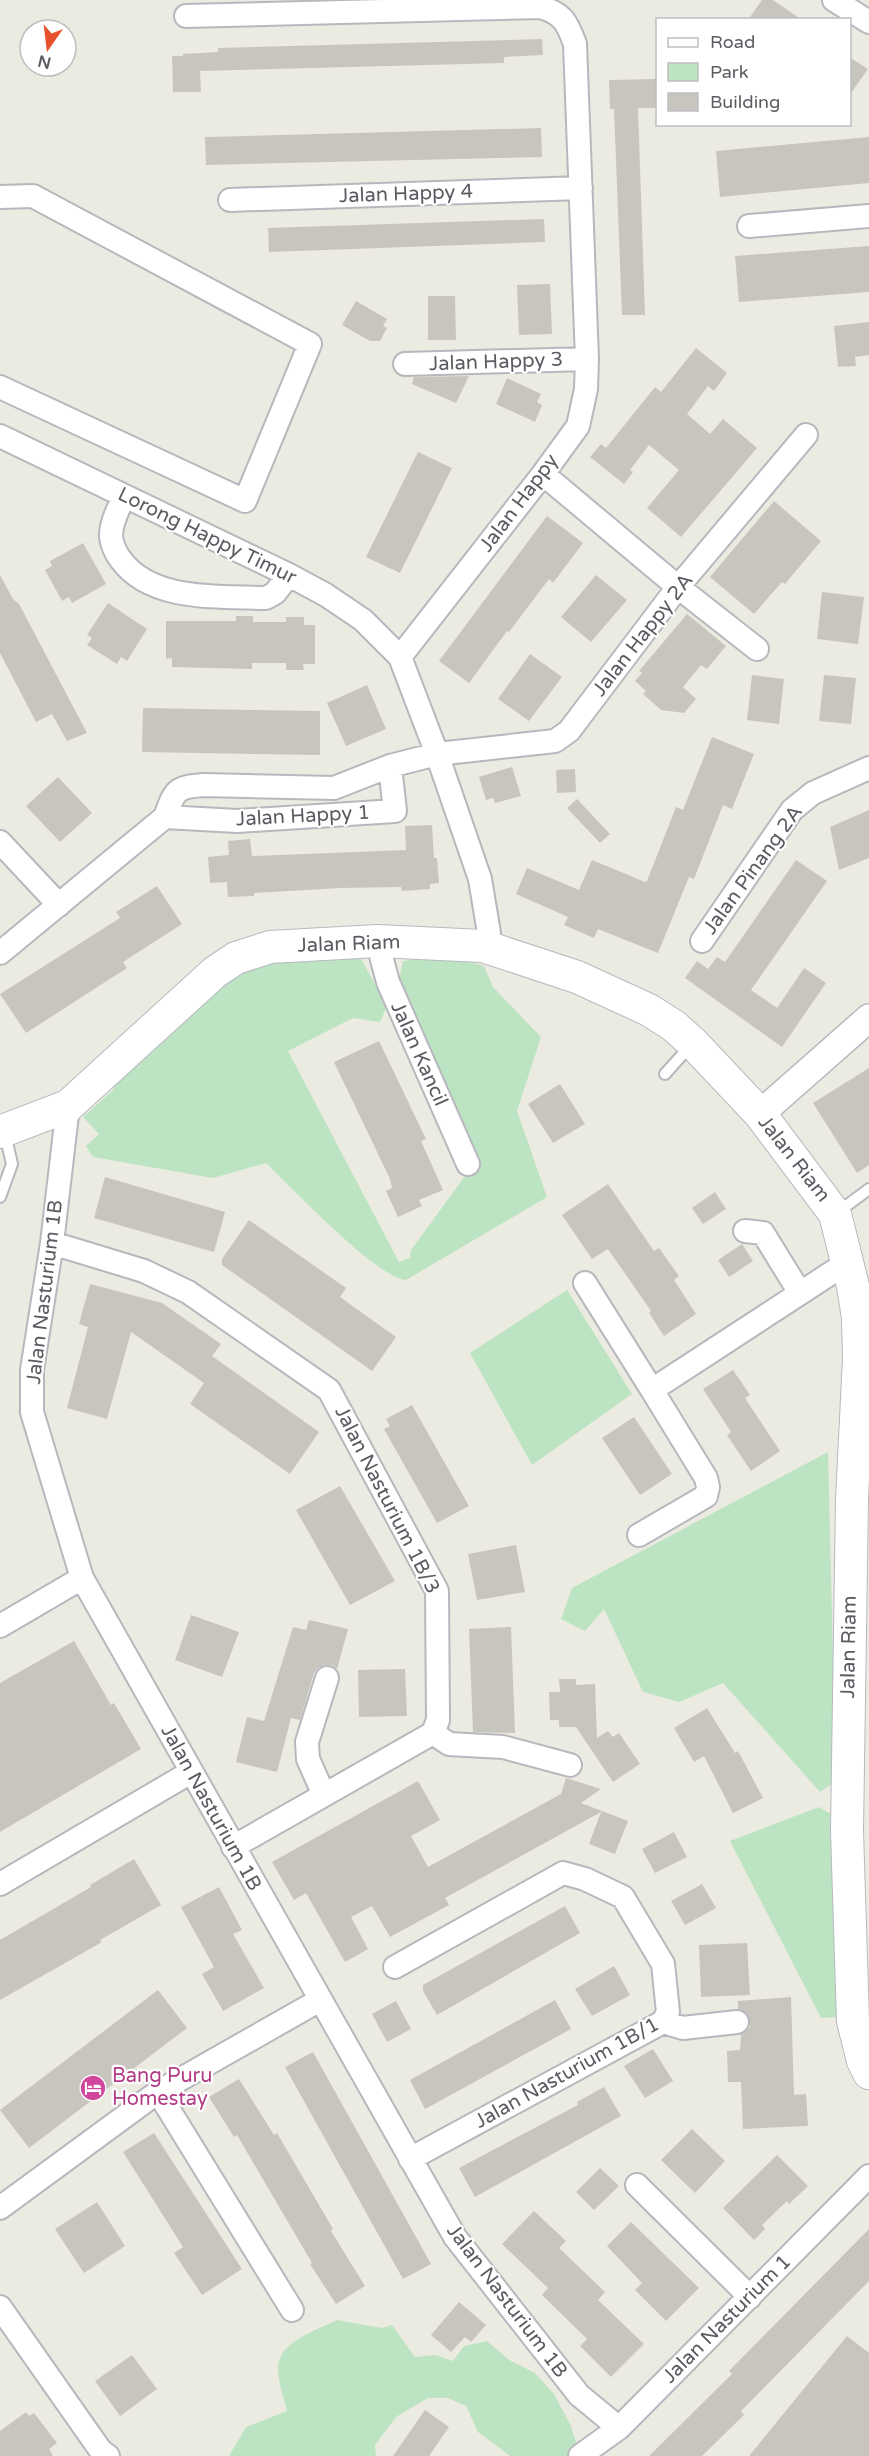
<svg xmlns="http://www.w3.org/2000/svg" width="869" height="2456" font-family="'Varela Round',sans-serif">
	<rect width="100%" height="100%" fill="#ecebe1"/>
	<path fill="#bde4c2" d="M323,956L360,957L387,1006L380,1022L353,1018L288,1051L399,1262L410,1258L411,1250L479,1157L401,988L400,974L403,961C431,958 456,957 484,966L493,987L541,1037L517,1111L547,1197L406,1280C377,1278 291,1187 266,1163L213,1178L93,1157L86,1146L99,1134L83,1117L113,1090L119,1076L236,975L278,962Z
		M567,1290L632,1394L532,1465L470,1353Z
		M828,1452L836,1781L820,1792L723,1683L679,1702L643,1692L604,1609L585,1631L561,1619L572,1588Z
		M819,1807L833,1815L843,1977L837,2017L821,2018L730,1841Z
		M337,2320L382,2328L392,2325L415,2357L435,2355L453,2361L464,2346L487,2341L509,2360L535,2373L554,2394L570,2424L578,2447L566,2456H510L478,2432L466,2406L448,2398H428L396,2417L375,2445L376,2456H229L246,2427L287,2411C284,2398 278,2382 278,2369C278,2341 316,2331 337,2320Z"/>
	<path fill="#c8c5be" d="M762,0H773L802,20H748Z
		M542,39L543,55L504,57V63L200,71L201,92H173L172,56H183V54L218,52V48Z
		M849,57L868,69L849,96Z
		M656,79L657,108H638L645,315H622L614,109H610L609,80Z
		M541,128L542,157L206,165L205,137Z
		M869,137V183L720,197L716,151Z
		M544,219L545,242L269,252L268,228Z
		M869,246V292L739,302L735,256Z
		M550,284L552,334L519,335L517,285Z
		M428,296H455L456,340H428Z
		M356,301L387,319L383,326L387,328L380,341H370L342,325Z
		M869,322V355L855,357L856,366L838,367L834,326Z
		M696,348L727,373L714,391L708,386L687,414L710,434L723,419L757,448L681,537L647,508L679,470L649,445L630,470L633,472L624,484L590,457L601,444L606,448L655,387L661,392Z
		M469,376L456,403L412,384L414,377Z
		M507,378L541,394L537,402L542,405L535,422L496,404Z
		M418,452L452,468L400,573L366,557Z
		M774,501L821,541L785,584L782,582L754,614L710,577Z
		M547,516L583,543L553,583L549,579L509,632L507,631L469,683L439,661Z
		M83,543L106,584L72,603L69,597L62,601L45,570L52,566L50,561Z
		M0,575L13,599L19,604L87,733L67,741L52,714L36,722L0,653Z
		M596,575L627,600L591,642L561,617Z
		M822,592L864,597L858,644L817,639Z
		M108,603L147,629L127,661L121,657L117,664L87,645L92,638L87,635Z
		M687,614L726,646L707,669L701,665L683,687L696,699L684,713L661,710L643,694L646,691L635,681L642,673L639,671Z
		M236,616H253V622H286V617H304V625H315V664H303L304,670H286V663H252V669L172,667V658L166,659V621H236Z
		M530,654L562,677L529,721L498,699Z
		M752,675L784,679L779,724L747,720Z
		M824,675L856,678L851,724L819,721Z
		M367,685L386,729L346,746L327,703Z
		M143,708L320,711V755L142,752Z
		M712,737L754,754L732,809L723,805L694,879L689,877L658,953L598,929L594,938L564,925L568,917L516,894L527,868L579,890L592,860L645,882L647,881L676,807L683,810Z
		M512,767L521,796L495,803L493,798L486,800L479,777Z
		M575,769L576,792L557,793L556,770Z
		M58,777L92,813L60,842L26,806Z
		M577,799L610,834L600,843L567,808Z
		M869,810V858L839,870L830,827Z
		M432,825L434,858H437L439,883L430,884V889L402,891L401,887L340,888L254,893V896L228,897L227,882L210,883L208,857L229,855L228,841L250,839L252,856L406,850L405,826Z
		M796,860L827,881L751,990L777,1008L804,968L826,983L782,1047L685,978L697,961L708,969L717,957L725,962Z
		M157,886L182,924L123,962L127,968L26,1033L0,994L120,918L116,912Z
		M379,1041L426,1139L421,1141L443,1190L419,1200L422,1206L398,1217L386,1191L392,1188L390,1179L334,1062Z
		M869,1068V1165L857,1173L813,1103Z
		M560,1084L585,1124L553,1143L528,1104Z
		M105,1177L225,1212L214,1252L94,1218Z
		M608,1184L654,1251L659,1248L679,1276L674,1280L696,1314L664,1336L649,1313L651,1311L608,1249L592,1259L562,1215Z
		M715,1192L726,1209L703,1224L692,1208Z
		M249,1220L346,1288L340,1297L396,1337L372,1371L222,1265V1259Z
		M742,1244L753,1261L729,1277L718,1260Z
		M90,1284L162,1303L221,1344L212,1356L319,1432L290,1474L190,1404L204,1383L131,1332L107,1419L67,1408L88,1327L79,1324Z
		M733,1370L750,1395L745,1398L780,1451L751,1471L727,1435L731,1432L703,1389Z
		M412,1405L469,1506L437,1523L384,1429L390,1426L386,1419Z
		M634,1417L672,1474L640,1495L602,1438Z
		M340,1486L395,1581L350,1605L296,1510Z
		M516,1545L525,1592L477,1600L468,1554Z
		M191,1615L239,1632L222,1677L175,1660Z
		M309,1620L348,1629L337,1669L332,1665H325L318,1668L314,1673L300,1720L291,1718L277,1772L236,1762L247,1717L264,1721L293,1627L306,1630Z
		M511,1627L515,1733L473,1732L469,1629Z
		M74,1641L111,1705L114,1703L141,1749L0,1832V1683Z
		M405,1669L407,1716L359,1717L358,1670Z
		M559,1679H576V1685L595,1684L597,1738L608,1731L613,1737L619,1733L640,1764L613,1782L576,1727H559V1720H550L549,1692H560Z
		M707,1708L735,1753L738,1751L763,1798L733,1813L704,1756L694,1762L674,1728Z
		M566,1778L601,1789L581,1803L628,1821L615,1854L589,1844L601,1812L445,1898L449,1905L390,1937L372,1906L351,1917L368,1949L345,1962L306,1893L294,1900L272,1862L418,1781L440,1820L411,1836L428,1867L561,1794Z
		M674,1832L687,1857L655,1873L642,1849Z
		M134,1859L161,1905L100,1940L102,1942L0,2000V1940L91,1887L90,1885Z
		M702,1884L716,1908L685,1925L671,1901Z
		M219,1887L242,1930L233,1934L264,1988L223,2011L202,1974L214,1967L181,1907Z
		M565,1906L580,1933L437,2015L423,1991V1985Z
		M747,1943L750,1995L701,1997L699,1945Z
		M614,1966L630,1995L592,2016L575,1989Z
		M158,1990L187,2028L29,2148L0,2110Z
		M791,1997L794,2095L806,2094L808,2126L743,2129L741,2082H728L727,2051L740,2050L741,2035L750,2027L748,2015L738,2009V2001Z
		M555,2000L571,2029L425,2109L410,2080Z
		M396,2001L411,2029L387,2042L372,2014Z
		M653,2049L673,2081L645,2098L624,2066Z
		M313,2052L431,2264L403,2279L285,2067Z
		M239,2079L274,2135L277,2133L333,2229L331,2231L365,2286L336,2304L310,2264L312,2263L237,2135L234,2137L209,2097Z
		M604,2087L621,2116L475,2197L459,2168L578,2105L577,2102Z
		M692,2129L725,2161L695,2193L661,2160Z
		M154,2133L242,2269L202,2295L174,2253L183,2247L123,2152Z
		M777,2155L808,2186L789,2204L787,2201L762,2225L765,2229L754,2240L723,2208Z
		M600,2168L619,2186L594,2210L576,2192Z
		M97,2202L125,2246L84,2273L55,2229Z
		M534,2211L566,2241L559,2248L605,2292L598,2300L644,2344L611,2377L580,2346L587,2339L542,2295L548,2288L502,2244Z
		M631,2222L699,2288L666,2321L635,2290L642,2283L607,2246Z
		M869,2229V2281L741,2411L744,2415L702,2456H649L732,2374L729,2371Z
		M459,2302L486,2325L471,2342L465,2337L451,2352L431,2335Z
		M847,2336L869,2353V2456H749Z
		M132,2355L157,2389L120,2416L95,2381Z
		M425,2410L449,2427L429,2456H393Z
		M26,2412L29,2416L34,2413L57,2443L49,2449L53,2456H0V2431Z"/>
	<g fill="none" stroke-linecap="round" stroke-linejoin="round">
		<g stroke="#b7b8be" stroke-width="14">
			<path id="service" d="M665,1074L691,1045
				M0,1197L12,1164L5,1134
				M838,1212L869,1189"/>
		</g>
		<g stroke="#b7b8be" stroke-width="26">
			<path id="minor" d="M834,0L869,22
				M186,16L541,7C563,14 567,22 575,44L587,359L586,389L578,426L543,474L400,657L437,754L480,879L489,933L483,946
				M0,197L33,196L310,344L245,501L0,387
				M230,200L581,188
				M749,226L869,216
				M405,364L587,359
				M0,436L289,575L326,595L363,620L400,657
				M543,474L678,587L757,649
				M124,496C119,508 111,522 111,535C111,543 116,554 121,560C152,602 219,596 266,598L275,593L289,575
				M165,817L237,821L395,811L390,766
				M0,842L59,905
				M377,941L388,982L468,1164
				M702,941L792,810L813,793L869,768
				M0,953L165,817C175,790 175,787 204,785L334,788L390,766L437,754L555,741L569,731L678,587L806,435
				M68,1106L52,1243L32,1370V1412L82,1578L455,2237L579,2395L619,2428
				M745,1231L763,1233L800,1293
				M52,1243L144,1271L188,1292L329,1390L437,1591L438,1720L433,1733L233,1847
				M585,1283L652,1390
				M639,1535L706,1496L708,1487L706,1478L652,1390L848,1262
				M0,1626L82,1578
				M433,1733L449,1744L503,1747L570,1765
				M324,1795L308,1759L307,1742L327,1678
				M0,1884L191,1772
				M395,1967L563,1873L585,1879L623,1897L663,1964L668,2012L663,2022L410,2159
				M663,2022L683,2028L737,2022
				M158,2092L292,2310
				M637,2185L750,2297
				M0,2208L158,2092L320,2000
				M0,2307L101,2451L108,2456
				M580,2456L619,2428L869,2176"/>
		</g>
		<g stroke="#b7b8be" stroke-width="30">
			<path id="tertiary" d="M760,1114L869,1018"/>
		</g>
		<g stroke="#b7b9c0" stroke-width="34">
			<path id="secondary" d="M0,1132L68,1106L215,972L236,958L270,947L377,941L483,946L577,977L649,1010L674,1026L693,1043L760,1114L835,1214L853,1286L858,1318L859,1358L852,1499L847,1831L853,2021L863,2061L869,2073"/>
		</g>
		<use href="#service" stroke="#fff" stroke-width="10"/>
		<use href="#minor" stroke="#fff" stroke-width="22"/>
		<use href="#tertiary" stroke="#fff" stroke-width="27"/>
		<use href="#secondary" stroke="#fff" stroke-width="32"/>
	</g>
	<defs>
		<g id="hotel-disc" transform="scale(1.35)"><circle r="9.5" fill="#d1479c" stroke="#fff"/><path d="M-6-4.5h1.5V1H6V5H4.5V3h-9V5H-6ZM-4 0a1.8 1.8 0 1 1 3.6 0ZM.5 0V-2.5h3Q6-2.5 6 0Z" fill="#fff"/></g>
	</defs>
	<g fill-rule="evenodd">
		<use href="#hotel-disc" x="93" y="2088"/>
	</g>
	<g text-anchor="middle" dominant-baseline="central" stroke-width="4.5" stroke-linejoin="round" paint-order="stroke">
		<g font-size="20" fill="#5a5c62" stroke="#fff">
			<text transform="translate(406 194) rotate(-2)">Jalan Happy 4</text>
			<text transform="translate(496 362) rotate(-2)">Jalan Happy 3</text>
			<text transform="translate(519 503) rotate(-53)">Jalan Happy</text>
			<text transform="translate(207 536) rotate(26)">Lorong Happy Timur</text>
			<text transform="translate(643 635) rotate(-52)">Jalan Happy 2A</text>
			<text transform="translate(303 816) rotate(-3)">Jalan Happy 1</text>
			<text transform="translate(753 870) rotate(-54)">Jalan Pinang 2A</text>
			<text transform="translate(349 944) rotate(-2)">Jalan Riam</text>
			<text transform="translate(419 1054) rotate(66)">Jalan Kancil</text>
			<text transform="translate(794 1159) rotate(52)">Jalan Riam</text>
			<text transform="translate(45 1292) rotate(-83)">Jalan Nasturium 1B</text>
			<text transform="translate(387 1500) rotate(63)">Jalan Nasturium 1B/3</text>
			<text transform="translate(849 1647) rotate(-89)">Jalan Riam</text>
			<text transform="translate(211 1808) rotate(61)">Jalan Nasturium 1B</text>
			<text transform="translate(567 2073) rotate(-29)">Jalan Nasturium 1B/1</text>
			<text transform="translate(507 2301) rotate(53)">Jalan Nasturium 1B</text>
			<text transform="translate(727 2319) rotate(-45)">Jalan Nasturium 1</text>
		</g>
		<g font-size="20" fill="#b23c85" stroke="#fff" text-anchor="start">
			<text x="112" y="2076">Bang Puru<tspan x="112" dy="23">Homestay</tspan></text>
		</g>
	</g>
	<rect x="656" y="18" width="195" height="108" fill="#ffffff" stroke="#bdbec0" stroke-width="1.5"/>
	<rect x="668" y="38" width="30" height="9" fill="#ffffff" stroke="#bdbec0" stroke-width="1.5"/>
	<text x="710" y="48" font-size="18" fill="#5a5c62">Road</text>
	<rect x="668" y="63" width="30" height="18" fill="#bde4c2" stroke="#bdbec0" stroke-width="1.5"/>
	<text x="710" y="78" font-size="18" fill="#5a5c62">Park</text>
	<rect x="668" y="93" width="30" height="18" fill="#c8c5be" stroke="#bdbec0" stroke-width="1.5"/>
	<text x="710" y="108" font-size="18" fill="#5a5c62">Building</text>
	<g transform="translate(48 48) rotate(194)"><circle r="28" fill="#ffffff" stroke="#bdbec0" stroke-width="1.5"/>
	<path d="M0-4.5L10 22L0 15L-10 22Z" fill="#e6522d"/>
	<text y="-9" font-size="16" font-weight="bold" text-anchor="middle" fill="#5a5c62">N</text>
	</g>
</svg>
